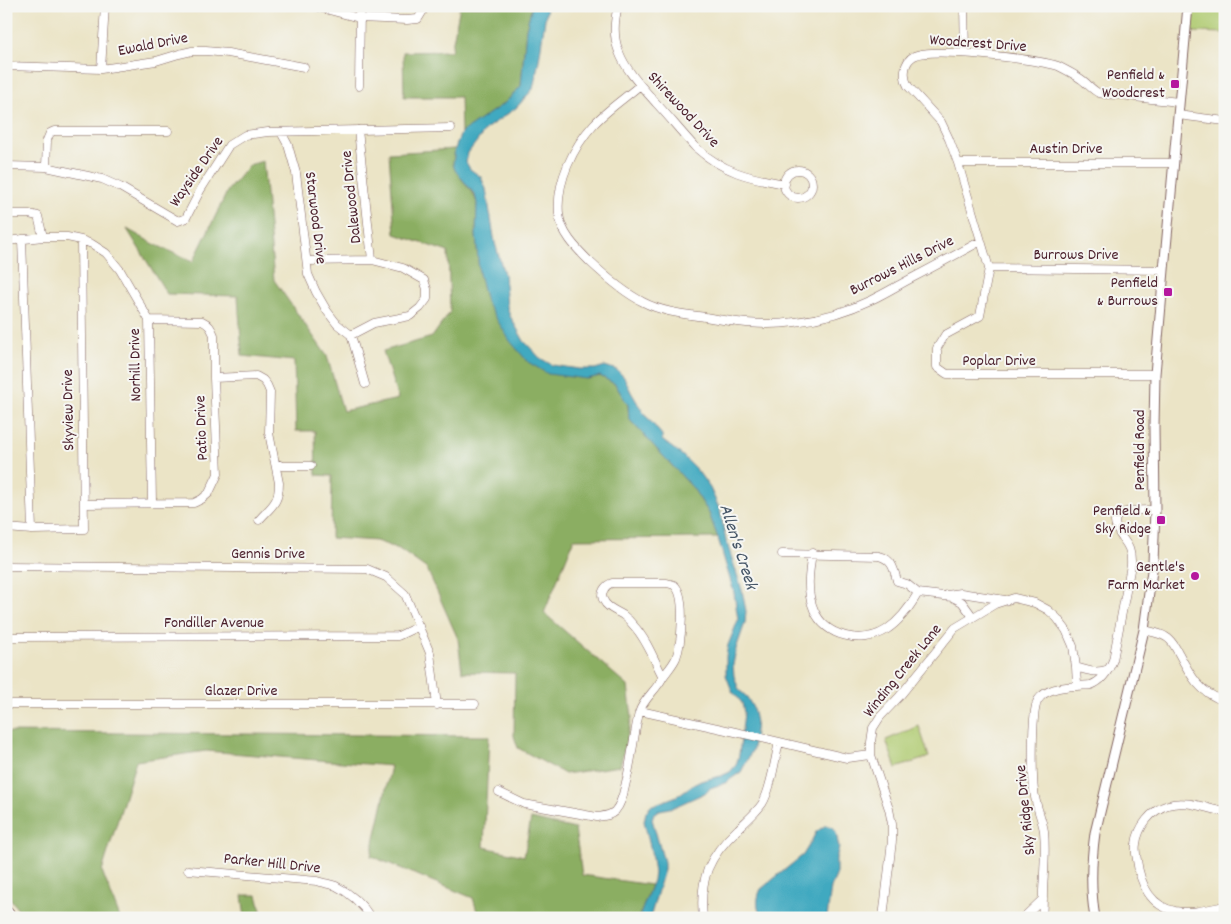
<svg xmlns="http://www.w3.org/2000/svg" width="1231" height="924" font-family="Dekko,sans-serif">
	<rect width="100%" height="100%" fill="#f6f6f2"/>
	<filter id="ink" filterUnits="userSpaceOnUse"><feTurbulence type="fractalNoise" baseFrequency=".02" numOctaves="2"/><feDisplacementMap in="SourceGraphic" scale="10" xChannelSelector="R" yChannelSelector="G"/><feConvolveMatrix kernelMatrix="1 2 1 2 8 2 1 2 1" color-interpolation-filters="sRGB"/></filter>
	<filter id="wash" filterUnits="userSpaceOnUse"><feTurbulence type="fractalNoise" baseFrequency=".0096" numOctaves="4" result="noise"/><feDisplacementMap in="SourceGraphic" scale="20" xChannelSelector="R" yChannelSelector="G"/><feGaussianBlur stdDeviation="1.12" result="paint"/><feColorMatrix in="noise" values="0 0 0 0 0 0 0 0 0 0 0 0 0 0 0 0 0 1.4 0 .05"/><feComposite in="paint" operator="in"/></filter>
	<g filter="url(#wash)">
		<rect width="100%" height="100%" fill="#ebe4c6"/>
		<path fill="#afca70" stroke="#7c744e" d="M1193,6H1225V33L1191,32Z
			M919,726L929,757L896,768L886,740Z"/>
		<path fill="#8bae62" stroke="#6a6646" d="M460,6H532L526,29L521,86L506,102L461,133L460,97H404L403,52L451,51Z
			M455,149L453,164L455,170L474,195L477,203L476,235L479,273L486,301L528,362L587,379L600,376L615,384L628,405L629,419L693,488L709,513L718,538L574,539L544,613L628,686L632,717L620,766L565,774L518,748L514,736L515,673L462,672L458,639L427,569L399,549L376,541L331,538L332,476L316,475L315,431H296L294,361L242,356L238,296L167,294L127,229L154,244L193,262L228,190L249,165L263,161L274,280L327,356L343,411L398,399L383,351L432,337L450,312L448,252L395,234L389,153Z
			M6,732L489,736L484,847L524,856L531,819L575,829L582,875L651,885L639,918H479L473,898L371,856L391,766L206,751L136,761L102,871L120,918H25L6,893Z
			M242,895H257L263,918H245Z"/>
		<path fill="#40a9c0" stroke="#456476" d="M532,6H547L539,60L533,89L516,108L487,128L468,153L466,162L470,169L481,177L486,189L495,243L504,274L507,306L510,316L524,341L540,358L552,365L579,369H595L605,366L617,370L624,377L631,392L643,412L662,435V440L683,456L697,470L710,488L720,510L726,540L742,590L746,611L745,623L736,649L733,665L734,676L739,690L747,697L753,708L756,722L753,749L741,772L725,783L710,788L707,792L674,807L660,810L654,813L652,819L664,862V870L650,918H639L653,880L654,873L651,851L644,821L646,812L650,806L677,796L691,786L701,781L721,776L730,772L736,765L739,755L744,713L742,703L732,691L726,675V656L728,645L738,620L734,593L718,538L709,513L693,488L629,419L628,405L615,384L600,376L587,379L548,374L528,362L510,341L486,302L479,273L476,235L477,203L475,195L455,170L453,164L455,149L461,133L506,102L521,86L526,29Z
			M826,825L833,827L836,832L839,848L836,858V876L831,887L827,918H761C757,907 756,899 761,889L803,855L811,842L816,832Z"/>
	</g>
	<g filter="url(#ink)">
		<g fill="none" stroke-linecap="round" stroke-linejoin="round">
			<g stroke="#826461" stroke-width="9">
				<path id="minor" d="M314,6L359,18L407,20L418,19L426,6
					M618,6C614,21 613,37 619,52C626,71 643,88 657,104C670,118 682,133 695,147C723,172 749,178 785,184
					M964,6L965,53
					M6,66L101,69L156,61L179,54L192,51H206L228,53L304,67
					M101,69L105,6
					M640,85C625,98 607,110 594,124C573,147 556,182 559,214C561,233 576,248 589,261C605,276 623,292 643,302C662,312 684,314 705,317C735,322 764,327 795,322C820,319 848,311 871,300C886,293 900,284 914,277C937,265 959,253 981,241
					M359,86L360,6
					M1178,115L1225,121
					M358,130L372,260
					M281,132L288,145L296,173L308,274L316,292L327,311L337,324L351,335L365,384
					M958,163H1174
					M6,166L46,167L102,179L120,187L178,221L186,218L201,189L229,145L245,135L268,132L451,128
					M46,167L47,140L50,133L54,131H168
					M784 184a14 14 0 1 1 28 0a14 14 0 1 1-28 0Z
					M6,214H29L38,216L43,237
					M22,239L32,530
					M6,241L43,237H67L81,240L92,244L106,253L120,270L149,320L152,503
					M307,261L372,260L403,268L424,280L427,289V299L420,308L410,316L374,323L351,335
					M989,268L1164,270
					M1155,374H947L937,367V348L945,335L980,316L989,268L958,163L949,139L941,122L908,86C903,77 903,62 914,56C931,47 1037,59 1058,66C1066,70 1074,74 1081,79C1087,83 1093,91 1099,93C1106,95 1115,95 1122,95C1141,98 1160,100 1179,102
					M214,378L256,376L263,380L267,385L270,392L269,433L279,483C279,504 271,506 259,520
					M275,463L282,466H311
					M84,504L194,503L202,499L209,493L218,474L214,378V335C211,328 209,324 202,321L149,320
					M6,528L32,530L84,529L81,240
					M812,553C809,572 806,592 814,610C825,637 862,645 886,630C900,621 910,607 918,593
					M782,554L879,556C892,559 894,569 897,581L907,584L918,593L952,597L962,602L973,617
					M6,566L367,569L386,577L405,594L430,653L437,705
					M612,583H667C670,584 672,584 674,585C687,595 681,645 676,658C673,665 667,671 663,677C654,660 647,640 634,626C631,622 627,618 623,615C617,611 607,608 604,601C599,594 605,585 612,583Z
					M947,595L961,593L1005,600
					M1144,630C1152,632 1160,633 1166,637C1172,640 1175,647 1178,652C1190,675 1199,693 1225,701
					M6,637L398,636L419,626
					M1076,667C1089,671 1096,674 1109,669
					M6,704H475
					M640,711L758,737L847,758L871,755
					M499,792L524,804L597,817C604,816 610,816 615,811C623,802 624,789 627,778C632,757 634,734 639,713C643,699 656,691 663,677
					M1225,812C1206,809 1187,799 1168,805C1151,810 1138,827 1136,844C1135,849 1136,855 1137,860C1140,883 1150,906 1175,911C1192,914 1209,909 1225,906
					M188,870L317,881C323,883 330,884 336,886C350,893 363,905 371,918
					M703,918C699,878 709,856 738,829C746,821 755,814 762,804C771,790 775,759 779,742
					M883,918L892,841V824L889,809L871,755V742L873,728L880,717L899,697L955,628L995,604L1014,598L1035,603L1048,610L1057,618L1066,630L1073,646L1076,667L1077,685
					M1023,918L1043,899
					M1042,918C1043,909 1043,900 1043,891C1044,870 1046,852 1044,831C1042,819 1037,809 1035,797C1032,783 1031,711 1038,700C1046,688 1064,687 1076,686C1081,685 1086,686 1091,685C1102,681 1109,670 1113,660L1131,565C1132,544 1124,544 1117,529C1106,508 1144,510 1155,510"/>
			</g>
			<g stroke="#826461" stroke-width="11">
				<path id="major" d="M6,910L13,918
					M1095,918C1090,889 1091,862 1095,833L1144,630L1153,563L1155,510L1154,427L1155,374L1164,270L1188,6"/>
			</g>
			<use href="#minor" stroke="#fff" stroke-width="8"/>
			<use href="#major" stroke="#fff" stroke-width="9"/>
		</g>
	</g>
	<g fill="#b5179e" stroke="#f6f6f2" stroke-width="2">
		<rect x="1170" y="79" width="10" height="10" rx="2.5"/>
		<rect x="1163" y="287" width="10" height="10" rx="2.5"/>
		<rect x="1156" y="515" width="10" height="10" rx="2.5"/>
		<circle cx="1195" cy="576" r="5"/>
	</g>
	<g text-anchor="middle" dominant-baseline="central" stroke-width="4" stroke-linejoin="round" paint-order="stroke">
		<g font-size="16" fill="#4a1f2b" stroke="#f6f6f2">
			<text transform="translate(978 44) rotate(4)">Woodcrest Drive</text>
			<text transform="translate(153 45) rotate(-11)">Ewald Drive</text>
			<text transform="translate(683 110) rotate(47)">Shirewood Drive</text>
			<text x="1066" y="149">Austin Drive</text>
			<text transform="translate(197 172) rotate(-55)">Wayside Drive</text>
			<text transform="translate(352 197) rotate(-96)">Dalewood Drive</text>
			<text transform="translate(315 218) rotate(83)">Starwood Drive</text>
			<text x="1076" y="255">Burrows Drive</text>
			<text transform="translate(902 266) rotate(-27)">Burrows Hills Drive</text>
			<text x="999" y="361">Poplar Drive</text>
			<text transform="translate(136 365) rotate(-91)">Norhill Drive</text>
			<text transform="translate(69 410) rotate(-91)">Skyview Drive</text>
			<text transform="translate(202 428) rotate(-92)">Patio Drive</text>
			<text transform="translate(1140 450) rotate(-90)">Penfield Road</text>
			<text x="268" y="554">Gennis Drive</text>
			<text x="214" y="623">Fondiller Avenue</text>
			<text transform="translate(903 671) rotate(-51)">Winding Creek Lane</text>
			<text x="241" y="691">Glazer Drive</text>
			<text transform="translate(1026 810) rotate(-96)">Sky Ridge Drive</text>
			<text transform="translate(272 864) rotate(6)">Parker Hill Drive</text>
		</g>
		<g font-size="16" fill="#4a1f2b" stroke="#f6f6f2" text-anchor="end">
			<text x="1165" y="75">Penfield &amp;<tspan x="1165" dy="18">Woodcrest</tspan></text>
			<text x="1158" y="283">Penfield<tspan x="1158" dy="18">&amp; Burrows</tspan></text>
			<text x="1151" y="511">Penfield &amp;<tspan x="1151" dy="18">Sky Ridge</tspan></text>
			<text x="1185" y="567">Gentle's<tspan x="1185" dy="18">Farm Market</tspan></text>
		</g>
		<g font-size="18" font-style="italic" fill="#465667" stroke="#f6f6f2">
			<text transform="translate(737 547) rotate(72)">Allen's Creek</text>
		</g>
	</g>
	<rect width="1231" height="924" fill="none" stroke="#f6f6f2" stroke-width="25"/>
</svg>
